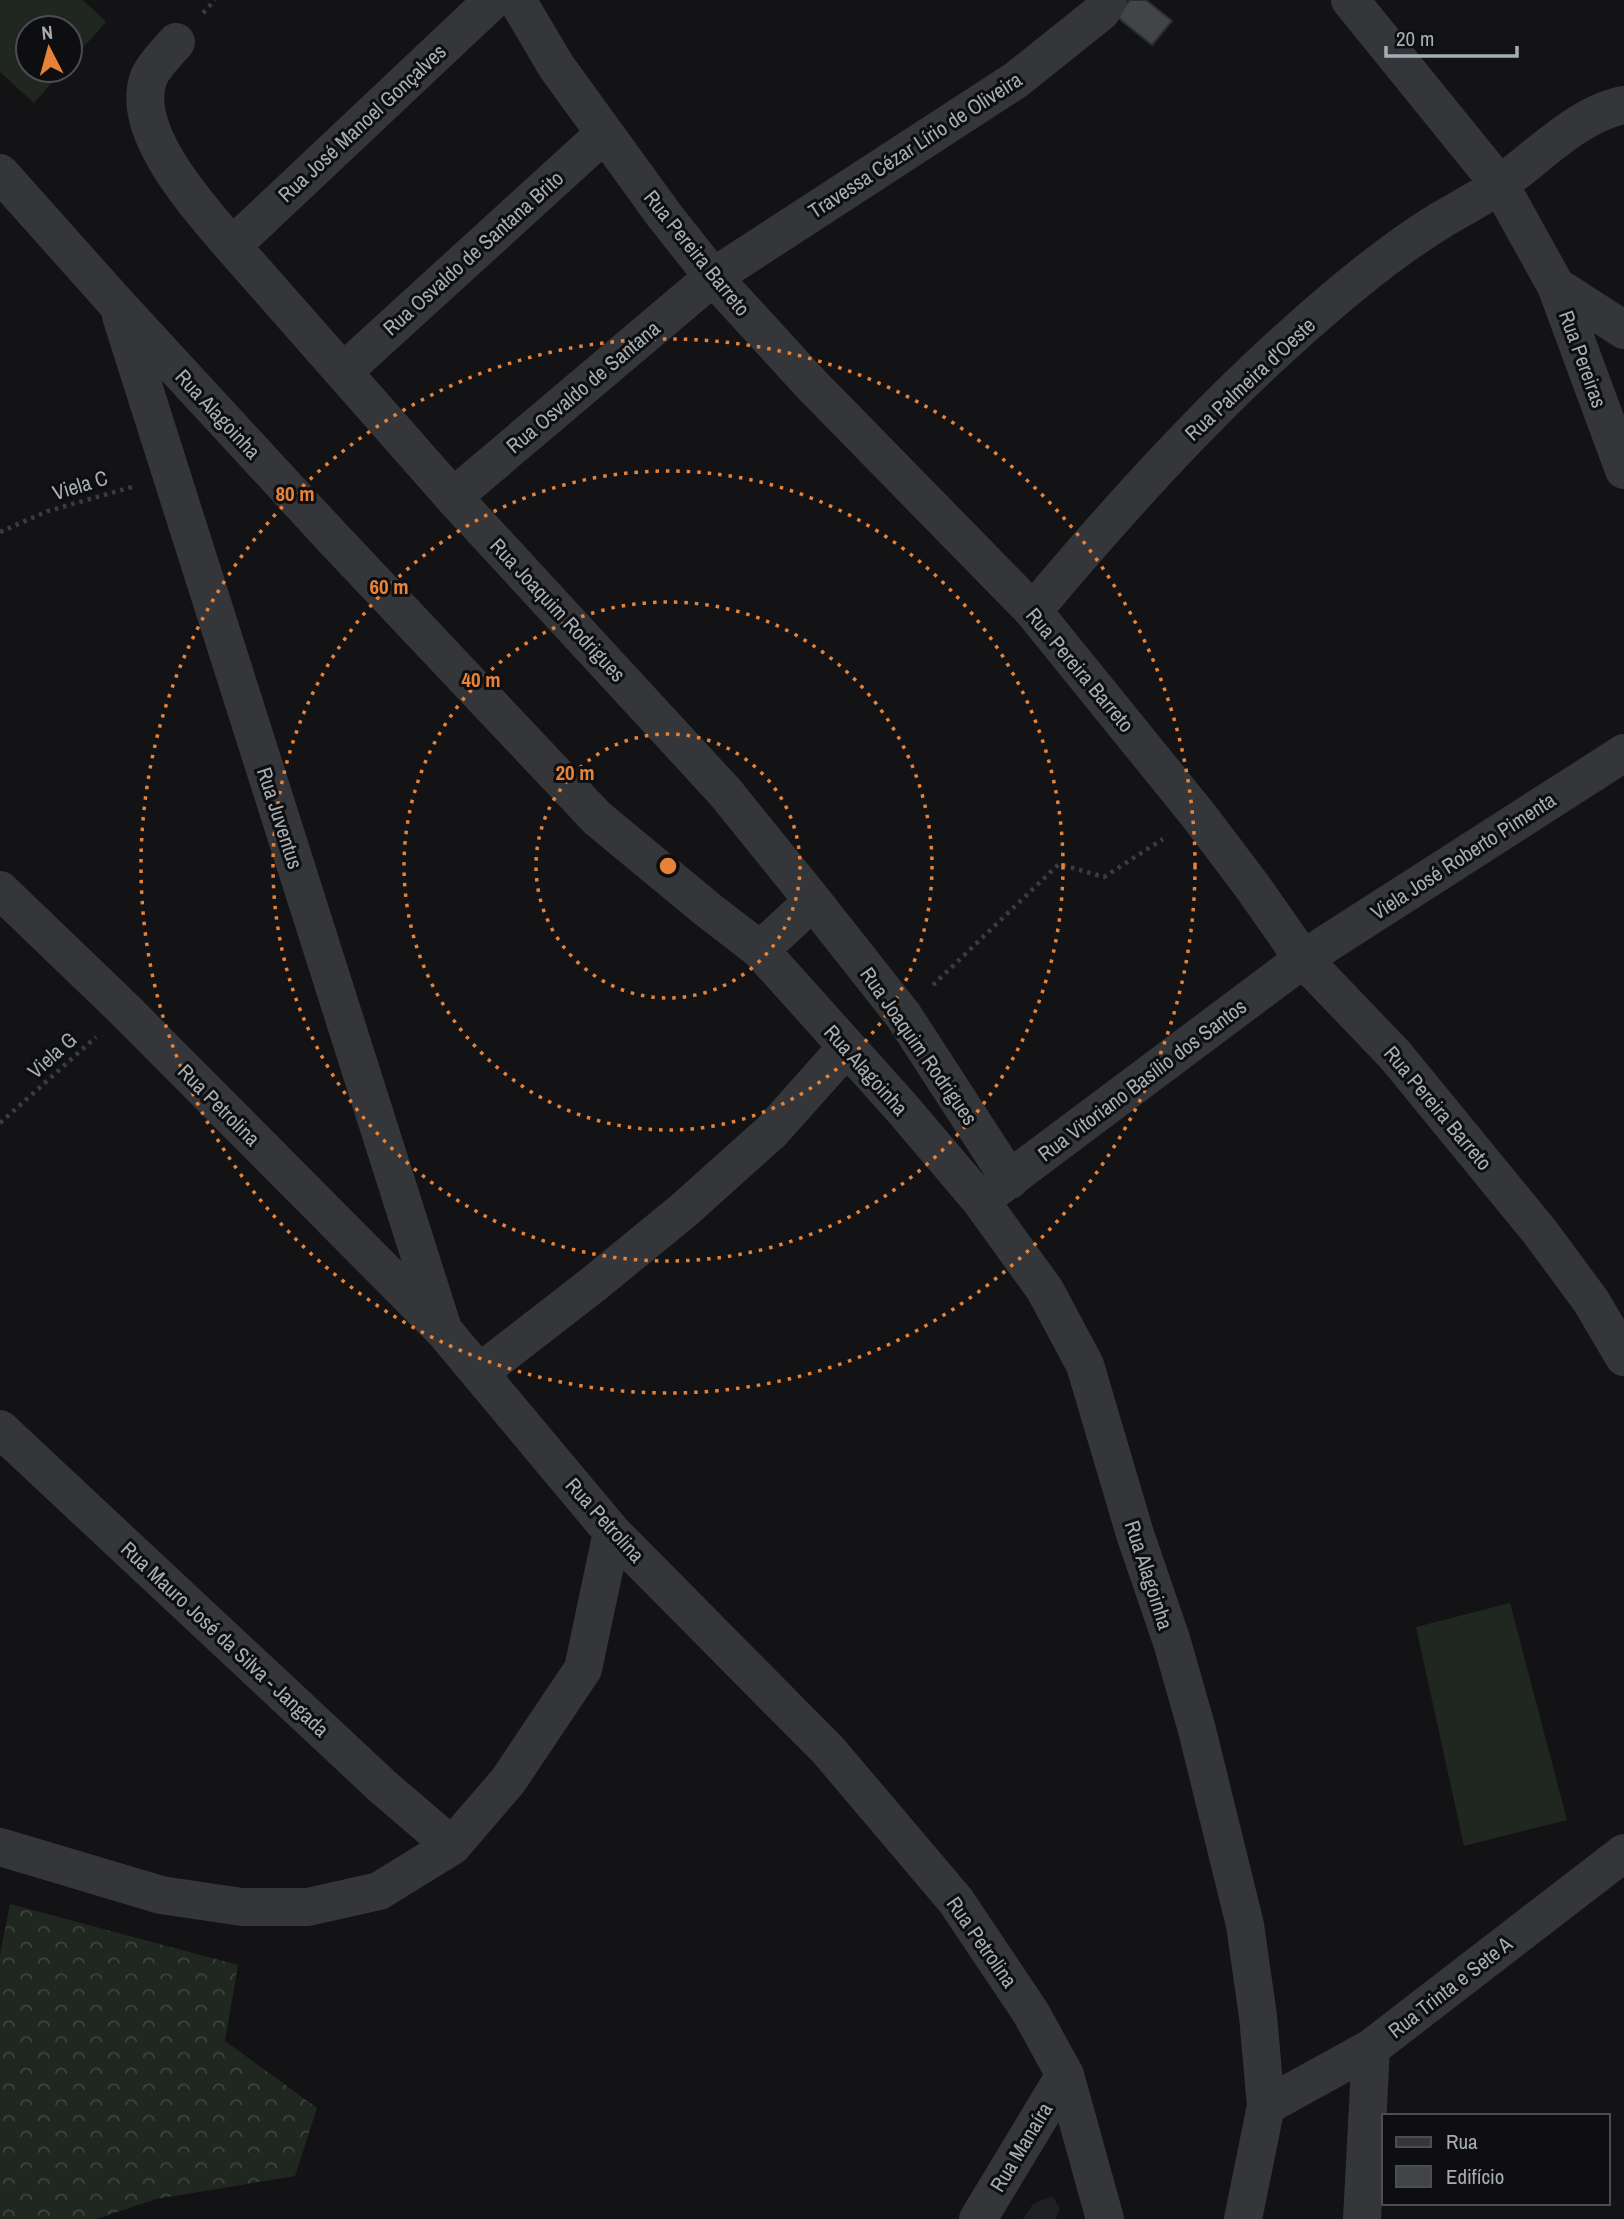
<svg xmlns="http://www.w3.org/2000/svg" width="1624" height="2219" font-family="'Archivo Narrow',sans-serif">
	<defs>
		<pattern id="forest-crowns" width="20" height="18" patternUnits="userSpaceOnUse" patternTransform="scale(1.75)"><rect width="20" height="18" fill="#202720"/><path d="M2 6a3 3 0 1 1 6 0M12 15a3 3 0 1 1 6 0" fill="none" stroke="#3d443e"/></pattern>
	</defs>
	<rect width="100%" height="100%" fill="#131315"/>
	<path fill="#1f2022" d="M1052,2196L1060,2208L1056,2219H1023L1033,2204Z"/>
	<path fill="url(#forest-crowns)" d="M10,1904L238,1965L225,2041L317,2108L295,2176L156,2199L96,2219H0V1955Z"/>
	<path fill="#202720" d="M0,0H83L106,22L70,62V28H28V70H63L34,103L0,72Z
		M1510,1603L1567,1820L1464,1846L1416,1627Z"/>
	<path fill="#424548" stroke="#2d2e31" stroke-width="2" d="M1130,0H1146L1172,21L1152,45L1116,16Z"/>
	<g fill="none" stroke-linecap="round" stroke-linejoin="round">
		<path stroke="#3a3d40" stroke-width="4.5" stroke-dasharray="3.5 5" stroke-linecap="butt" d="M203,13L215,0
			M0,532L48,511L132,487
			M933,985L1059,864L1104,877L1163,839
			M0,1123L96,1037"/>
		<path stroke="#343639" stroke-width="38" d="M517,0L556,66L664,215L713,277L811,384L1033,611L1199,816L1252,886L1303,959L1395,1055L1540,1232L1591,1301L1624,1357
			M1350,0L1500,185L1556,286L1624,330
			M176,42C167,53 154,65 149,77C128,131 200,208 232,246L453,497L725,792L813,901L903,1015L1010,1180
			M0,173L117,304L330,535L597,818L707,909L760,950L901,1107L980,1200L1045,1290L1085,1365L1135,1534L1172,1642L1197,1730L1245,1925L1258,2016L1266,2106L1243,2219
			M232,246L493,0
			M1556,286L1624,470
			M121,316L442,1326
			M343,372L604,134
			M453,497L713,277L1016,80L1101,12L1108,0
			M1033,611C1132,493 1236,379 1355,282C1382,260 1412,238 1441,220C1461,208 1482,198 1500,184C1537,158 1579,113 1624,105
			M0,890L125,1010L444,1331L612,1532L828,1750L956,1901L1031,2013L1065,2075L1105,2219
			M760,950L813,901
			M988,1195L1303,959L1624,753
			M479,1373L595,1283L684,1210L771,1132L846,1048
			M0,1429L382,1786L452,1846
			M0,1847L161,1895L242,1907H308L379,1891L452,1846L508,1781L583,1669L612,1532
			M1266,2106L1371,2048L1624,1853
			M978,2219L1065,2075
			M1362,2219L1371,2048"/>
	</g>
	<g fill="none" stroke="#e78339" stroke-width="3.5" stroke-dasharray="3.5 7">
		<circle cx="668" cy="866" r="132"/>
		<circle cx="668" cy="866" r="264"/>
		<circle cx="668" cy="866" r="395"/>
		<circle cx="668" cy="866" r="527"/>
	</g>
	<g text-anchor="middle" dominant-baseline="central" stroke-width="6" stroke-linejoin="round" paint-order="stroke">
		<g font-size="21" fill="#a5aeb4" stroke="#0e0e10">
			<text transform="translate(362 123) rotate(-43)">Rua José Manoel Gonçalves</text>
			<text transform="translate(915 145) rotate(-33)">Travessa Cézar Lírio de Oliveira</text>
			<text transform="translate(473 253) rotate(-42)">Rua Osvaldo de Santana Brito</text>
			<text transform="translate(697 253) rotate(51)">Rua Pereira Barreto</text>
			<text transform="translate(1583 359) rotate(70)">Rua Pereiras</text>
			<text transform="translate(1250 379) rotate(-43)">Rua Palmeira d'Oeste</text>
			<text transform="translate(583 387) rotate(-40)">Rua Osvaldo de Santana</text>
			<text transform="translate(218 414) rotate(47)">Rua Alagoinha</text>
			<text transform="translate(80 485) rotate(-17)">Viela C</text>
			<text transform="translate(558 610) rotate(47)">Rua Joaquim Rodrigues</text>
			<text transform="translate(1080 670) rotate(50)">Rua Pereira Barreto</text>
			<text transform="translate(280 818) rotate(72)">Rua Juventus</text>
			<text transform="translate(1463 856) rotate(-33)">Viela José Roberto Pimenta</text>
			<text transform="translate(919 1046) rotate(55)">Rua Joaquim Rodrigues</text>
			<text transform="translate(52 1055) rotate(-42)">Viela G</text>
			<text transform="translate(866 1070) rotate(48)">Rua Alagoinha</text>
			<text transform="translate(1142 1080) rotate(-37)">Rua Vitoriano Basílio dos Santos</text>
			<text transform="translate(219 1105) rotate(45)">Rua Petrolina</text>
			<text transform="translate(1438 1108) rotate(50)">Rua Pereira Barreto</text>
			<text transform="translate(605 1520) rotate(48)">Rua Petrolina</text>
			<text transform="translate(1149 1575) rotate(72)">Rua Alagoinha</text>
			<text transform="translate(225 1639) rotate(43)">Rua Mauro José da Silva - Jangada</text>
			<text transform="translate(982 1942) rotate(55)">Rua Petrolina</text>
			<text transform="translate(1450 1987) rotate(-38)">Rua Trinta e Sete A</text>
			<text transform="translate(1021 2147) rotate(-59)">Rua Manaíra</text>
		</g>
	</g>
	<circle cx="668" cy="866" r="10" fill="#e78339" stroke="#0e0e10" stroke-width="3.5"/>
	<g font-size="21" text-anchor="middle" font-weight="bold" fill="#e78339" stroke="#0e0e10" stroke-width="6" stroke-linejoin="round" paint-order="stroke">
		<text x="295" y="501">80 m</text>
		<text x="389" y="594">60 m</text>
		<text x="481" y="687">40 m</text>
		<text x="575" y="780">20 m</text>
	</g>
	<rect x="1382" y="2114" width="228" height="91" fill="#0e0e10" stroke="#4a4e52" stroke-width="2"/>
	<rect x="1396" y="2137" width="35" height="10" fill="#343639" stroke="#4a4e52" stroke-width="2"/>
	<text x="1446" y="2149" font-size="21" fill="#a5aeb4">Rua</text>
	<rect x="1396" y="2166" width="35" height="21" fill="#424548" stroke="#4a4e52" stroke-width="2"/>
	<text x="1446" y="2184" font-size="21" fill="#a5aeb4">Edifício</text>
	<g transform="translate(49 49) rotate(354)"><circle r="33" fill="#0e0e10" stroke="#4a4e52" stroke-width="2"/>
	<path d="M0-5L12 26L0 18L-12 26Z" fill="#e78339"/>
	<text y="-10" font-size="19" font-weight="bold" text-anchor="middle" fill="#a5aeb4">N</text>
	</g>
	<path d="M1386 46v10h131v-10" fill="none" stroke="#a5aeb4" stroke-width="3.5"/>
	<text x="1396" y="46" font-size="21" fill="#a5aeb4" stroke="#0e0e10" stroke-width="5" paint-order="stroke">20 m</text>
</svg>
